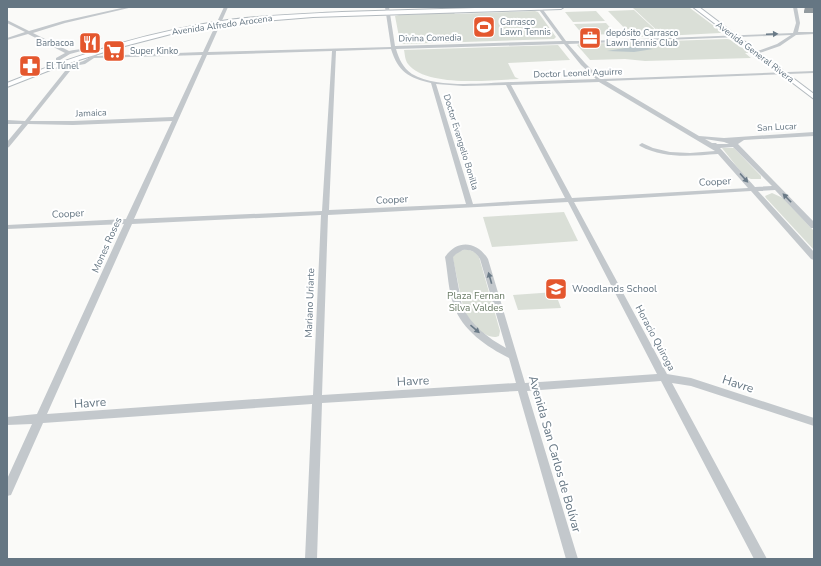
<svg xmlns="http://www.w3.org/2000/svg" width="821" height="566" font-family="'Nunito Sans',sans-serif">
	<rect width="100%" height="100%" fill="#fafaf8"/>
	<path fill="#dadfd7" d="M678,7L690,8L722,32L720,33L663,36L633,8Z
		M634,10L662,36L633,37L608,11Z
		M535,11L538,12L556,37L554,39L404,44L400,42L395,16L399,15L454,13L455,14Z
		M596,11L605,21L573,22L565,12Z
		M606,23L616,34L583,35L574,24Z
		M727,39L732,40L749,53H745L751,58L645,61L625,59L590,60L577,45L579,44Z
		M558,45L570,60L508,63L515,77L519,79C492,80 427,88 408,64C405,60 405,55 404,50Z
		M722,148H734L761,176V179H751L745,177Z
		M772,193L783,198L814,231V250L766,198L765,196Z
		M564,212L578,241L492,247L483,217Z
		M466,249L475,252L479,257L500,331L499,336L496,337C483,338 470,321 464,311L452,254Z
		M555,292L561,308L518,310L513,295Z"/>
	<path fill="#bbc7cb" d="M637,46L653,49L634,52L607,51Z"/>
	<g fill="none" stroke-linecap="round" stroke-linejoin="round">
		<g stroke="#b3babf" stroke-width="2">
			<path id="secondary" d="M508,7H564L561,9L313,17L227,24L171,34L117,48L63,65L7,87V83C78,54 151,31 228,20C265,15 304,14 342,12C397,10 453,9 508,7Z
				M693,7H699L814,94V99Z"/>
		</g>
		<path fill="#c3c8cc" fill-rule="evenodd" d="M126,7H133L65,23L33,33L69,51C79,49 91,46 97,56L203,52L224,7H228L208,52L391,47L385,7H389L395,46L562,41L537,7H541L566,41H587L793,33L796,23L793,7H797L800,23L798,32H814V34L796,35L780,46L757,54H755V52L777,44L791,35L568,44L585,63L601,79L814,71V73L606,81L699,136L724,138L814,132V136L744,140L738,144L814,222V228H811L775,190L758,191L814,252V260L811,259L751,191L574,202L667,374L691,378L814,418V426L691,386L672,383L767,559H754L661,381L527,391L578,559H566L518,391L322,403L317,559H305L312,404L43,423L11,495L7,496V479L32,424L7,425V417L37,414L124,224L7,229V225L126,219L172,121L73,125L28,124L9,147L7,148V142L22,124H7V120L25,121L69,66L60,65L56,62V58L65,53L28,34L7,40V38L25,32L7,23V20L29,31L63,21ZM564,44L581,65L596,79C568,80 540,81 513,82C483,83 438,89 412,74C403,68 399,59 396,49ZM391,49C398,72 409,78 431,83L466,204L329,210L336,51ZM81,51L90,52L92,55C84,63 71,66 60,61V60L70,54ZM332,51L322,211L134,219L207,55ZM202,55L173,117L73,121H30L74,66L85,64L94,58ZM599,82L715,151L690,153L670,152L653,148L642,143L639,145L640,146C665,159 691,156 718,154L748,188L572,198L511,85ZM436,84L463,86L506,85L565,198L473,204ZM705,139L724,142L729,144H717L716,143H712ZM733,147L772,186L755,187L720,148ZM568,202L657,374L525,383L488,259C477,241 457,239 445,257C448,273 448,290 454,306C462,330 487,347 509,358L516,383L322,395L328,215ZM321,215L313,395L47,414L132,224ZM463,250C471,249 476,252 480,259L506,348C488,338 471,325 462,306L453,257L456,254Z"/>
		<use href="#secondary" fill="#fff" fill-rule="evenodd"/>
	</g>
	<path fill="#929a9f" d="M805,7H814V13H804V11Z"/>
	<defs><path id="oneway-solid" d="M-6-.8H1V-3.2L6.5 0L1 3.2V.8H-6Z"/></defs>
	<g fill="#6a7a87">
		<use href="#oneway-solid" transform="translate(772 34) rotate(-2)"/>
		<use href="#oneway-solid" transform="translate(744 178) rotate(48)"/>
		<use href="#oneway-solid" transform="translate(787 198) rotate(-134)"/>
		<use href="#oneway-solid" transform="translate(490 278) rotate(-106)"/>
		<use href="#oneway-solid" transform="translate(475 329) rotate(41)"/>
	</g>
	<defs>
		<g id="stadium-square" transform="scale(1.15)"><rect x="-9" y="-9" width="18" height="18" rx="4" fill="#e4572e" stroke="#fff"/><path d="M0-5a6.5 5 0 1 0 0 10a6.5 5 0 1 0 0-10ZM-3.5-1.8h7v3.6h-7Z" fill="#fff"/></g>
		<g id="office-square" transform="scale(1.15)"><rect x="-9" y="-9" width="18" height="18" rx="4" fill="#e4572e" stroke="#fff"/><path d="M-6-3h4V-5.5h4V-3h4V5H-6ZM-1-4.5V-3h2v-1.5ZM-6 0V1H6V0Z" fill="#fff"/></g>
		<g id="restaurant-square" transform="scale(1.15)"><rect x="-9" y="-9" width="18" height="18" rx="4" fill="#e4572e" stroke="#fff"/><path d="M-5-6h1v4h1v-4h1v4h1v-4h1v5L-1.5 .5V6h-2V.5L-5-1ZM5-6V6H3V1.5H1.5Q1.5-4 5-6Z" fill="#fff"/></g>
		<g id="supermarket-square" transform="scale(1.15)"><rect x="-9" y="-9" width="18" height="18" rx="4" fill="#e4572e" stroke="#fff"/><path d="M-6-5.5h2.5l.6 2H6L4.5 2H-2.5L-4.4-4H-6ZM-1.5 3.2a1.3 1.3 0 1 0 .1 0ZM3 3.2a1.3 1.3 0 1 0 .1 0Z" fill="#fff"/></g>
		<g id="pharmacy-square" transform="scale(1.15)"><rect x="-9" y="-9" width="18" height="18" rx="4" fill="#e4572e" stroke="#fff"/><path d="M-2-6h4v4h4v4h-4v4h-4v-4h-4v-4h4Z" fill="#fff"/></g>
		<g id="school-square" transform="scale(1.15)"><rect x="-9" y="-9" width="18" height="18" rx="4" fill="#e4572e" stroke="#fff"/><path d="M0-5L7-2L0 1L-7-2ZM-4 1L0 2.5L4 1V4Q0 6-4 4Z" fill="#fff"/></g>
	</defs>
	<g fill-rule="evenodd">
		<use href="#stadium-square" x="484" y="27"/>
		<use href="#office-square" x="590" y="38"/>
		<use href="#restaurant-square" x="90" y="43"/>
		<use href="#supermarket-square" x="114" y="51"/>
		<use href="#pharmacy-square" x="30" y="66"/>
		<use href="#school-square" x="556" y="289"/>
	</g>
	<g text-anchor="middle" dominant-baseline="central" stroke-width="4" stroke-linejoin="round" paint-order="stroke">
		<g font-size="9" fill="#657683" stroke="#fff" text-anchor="start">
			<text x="500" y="22">Carrasco<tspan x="500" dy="10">Lawn Tennis</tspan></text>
			<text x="606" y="33">depósito Carrasco<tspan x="606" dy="10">Lawn Tennis Club</tspan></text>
			<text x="74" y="43" text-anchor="end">Barbacoa</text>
			<text x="130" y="51">Super Kinko</text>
			<text x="46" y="66">El Túnel</text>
		</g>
		<g font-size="9" fill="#657683" stroke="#fff">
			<text transform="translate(222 25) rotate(-8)">Avenida Alfredo Arocena</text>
			<text transform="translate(430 38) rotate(-1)">Divina Comedia</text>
			<text transform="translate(755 52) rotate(37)">Avenida General Rivera</text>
			<text transform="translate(578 73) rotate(-2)">Doctor Leonel Aguirre</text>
			<text transform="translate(91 113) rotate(-2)">Jamaica</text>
			<text transform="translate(777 127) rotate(-3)">San Lucar</text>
			<text transform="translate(461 142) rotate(73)">Doctor Evangelio Bonilla</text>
		</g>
		<g font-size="10" fill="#657683" stroke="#fff">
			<text transform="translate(715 182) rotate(-3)">Cooper</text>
			<text transform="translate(392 200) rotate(-3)">Cooper</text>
			<text transform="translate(68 214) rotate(-3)">Cooper</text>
			<text transform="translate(107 245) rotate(-66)">Mones Roses</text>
			<text transform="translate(310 303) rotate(-88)">Mariano Uriarte</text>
			<text transform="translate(655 338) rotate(62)">Horacio Quiroga</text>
		</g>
		<g font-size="10" fill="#657683" stroke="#fff" text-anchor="start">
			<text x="572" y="289">Woodlands School</text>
		</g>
		<g font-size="10" fill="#687a64" stroke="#fff">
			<text x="476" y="296">Plaza Fernan<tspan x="476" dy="12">Silva Valdes</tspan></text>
		</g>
		<g font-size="12" fill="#657683" stroke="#fff">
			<text transform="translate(413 381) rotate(-3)">Havre</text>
			<text transform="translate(738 384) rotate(18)">Havre</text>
			<text transform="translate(90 403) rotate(-4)">Havre</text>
			<text transform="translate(555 454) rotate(74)">Avenida San Carlos de Bolívar</text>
		</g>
	</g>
	<rect width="821" height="566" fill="none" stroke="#657683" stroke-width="16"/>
</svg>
